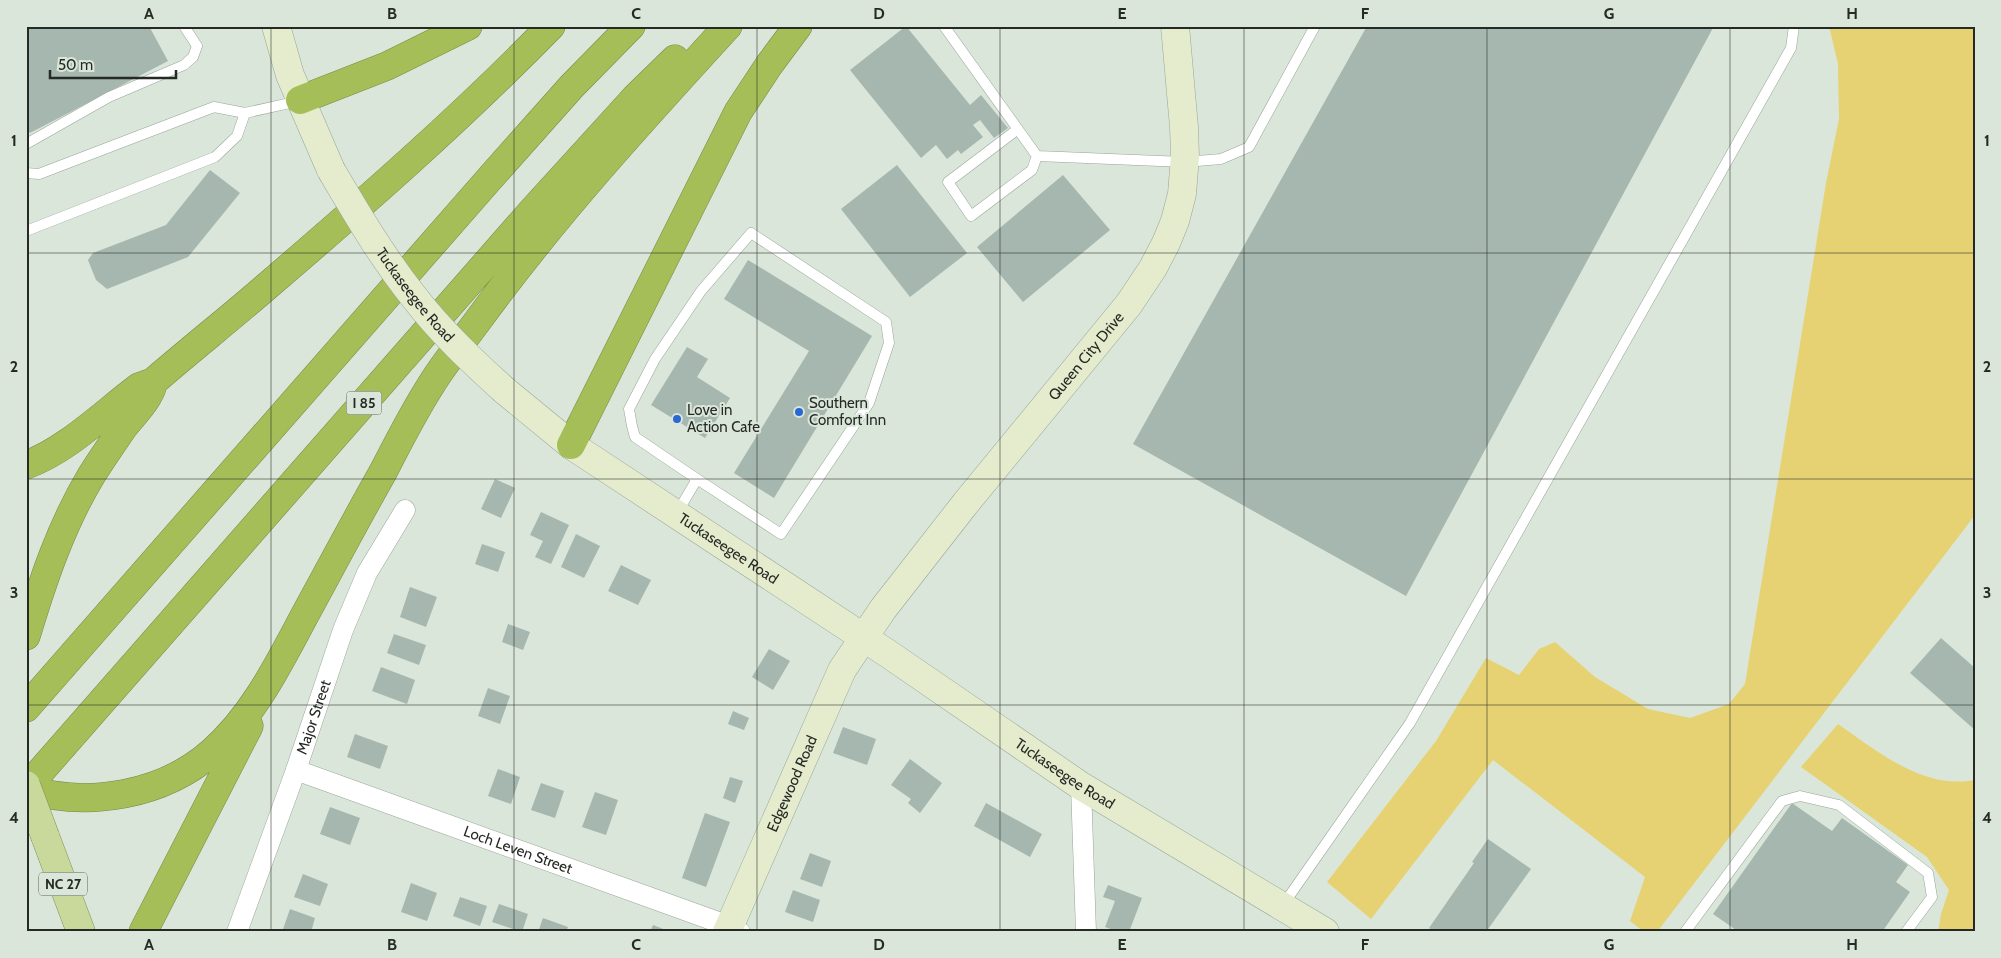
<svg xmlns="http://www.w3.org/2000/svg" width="2001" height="958" font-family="Cabin,sans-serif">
	<rect width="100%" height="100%" fill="#dae6d9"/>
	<path fill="#e6d272" d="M1829,26H1975V515L1657,932H1644L1630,921L1645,877L1493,760L1371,919L1327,882L1436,741L1486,658L1519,675L1539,649L1555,642L1595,677L1648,709L1690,718L1729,704L1745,684L1826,183L1839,119L1838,64Z
		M1838,724C1877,751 1923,790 1975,780V816L1972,820L1975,823V932H1938L1941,914L1949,890L1927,857L1801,767Z"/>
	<path fill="#a5b7af" d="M26,26H149L168,61L30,133L26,127Z
		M906,26L970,105L981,95L1008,128L994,138L980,120L973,125L983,137L961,154L958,150L947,159L936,145L921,158L850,70Z
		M1367,26H1714L1406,596L1133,444Z
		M897,165L967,253L910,297L841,209Z
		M210,170L240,193L188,257L107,289L96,280L88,260L93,253L166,225Z
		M1063,175L1110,230L1023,302L977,247Z
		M748,260L872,336L774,498L734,473L809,351L724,299Z
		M687,347L708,359L697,377L730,398L705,438L651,405Z
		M495,479L515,488L501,518L481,509Z
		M541,512L569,525L551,564L535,557L543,541L530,535Z
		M576,534L600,546L584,578L561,567Z
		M482,544L505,552L498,572L475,564Z
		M621,565L651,580L638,605L608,591Z
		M410,587L437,597L426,627L400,617Z
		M508,624L530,632L523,650L502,642Z
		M394,634L426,645L419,665L387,653Z
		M1941,638L1975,668V730L1910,673Z
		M769,649L790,661L773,690L752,677Z
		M381,667L415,680L407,704L372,691Z
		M488,688L510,696L500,724L478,716Z
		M733,711L749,718L744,730L728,724Z
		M843,727L876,739L867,765L833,753Z
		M355,734L388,746L380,769L347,757Z
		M910,759L942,783L920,813L908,803L911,799L891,785Z
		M498,769L520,777L511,804L488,796Z
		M730,777L743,781L735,803L723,798Z
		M541,783L564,791L555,818L531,810Z
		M595,792L618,800L606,835L582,827Z
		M986,803L1042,834L1030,857L974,826Z
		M1792,803L1832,831L1842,818L1908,865L1896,882L1910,892L1882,932H1735L1736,930L1713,914Z
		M330,807L360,818L350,845L320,834Z
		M705,813L730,822L706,887L682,878Z
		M1488,839L1531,869L1486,932H1435L1429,928L1474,863L1472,862Z
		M810,853L831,861L822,887L800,879Z
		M303,874L328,884L320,906L294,897Z
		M411,883L437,893L427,921L401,912Z
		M1108,885L1142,898L1129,932H1119L1105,927L1115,901L1103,897Z
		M793,890L820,900L813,922L785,912Z
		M460,897L487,906L480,926L453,916Z
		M499,904L528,914L522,932L492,922Z
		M290,909L315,918L311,932H282Z
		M543,918L568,927L566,932H538Z
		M653,925L671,932H650Z"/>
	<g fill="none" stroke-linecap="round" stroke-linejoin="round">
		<g stroke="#99a599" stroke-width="11">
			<path id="lane" d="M944,26L1037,156L1185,162L1221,159L1249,147L1315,26
				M1018,129L948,182L971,216L1032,170L1037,156
				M26,144L109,97L184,65L193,57L197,46L184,26
				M26,173L39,174L214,107L245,113
				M26,231L215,157L237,136L245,113L299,101
				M677,513L697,479L781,534L869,403L889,343L886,322L751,233L701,291L655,359L629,409L632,426L635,437L697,479
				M1283,905L1410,723L1791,48L1794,26
				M1685,932L1782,801L1800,796L1839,805L1928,873L1932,897L1906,932"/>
		</g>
		<g stroke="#99a599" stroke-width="21">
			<g id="street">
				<path id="s1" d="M296,770L729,926L740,932"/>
				<path d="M1081,786L1086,932"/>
				<path id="s2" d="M237,932L296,770L343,630L367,573L405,510"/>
			</g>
		</g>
		<g stroke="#99a599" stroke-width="29">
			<g id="secondary">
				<path d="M276,26L290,75L331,170"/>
				<path id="s3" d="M504,390L571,445L887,653L1081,786L1325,932"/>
				<path id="s4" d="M727,932L842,670L883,609L965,504L1129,304L1153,268L1166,243L1175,221L1182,194L1185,156L1184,127L1175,26"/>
			</g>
		</g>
		<g stroke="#798a46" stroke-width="29">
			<path id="primary" d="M45,836L81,932"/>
		</g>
		<g stroke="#798a46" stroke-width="29">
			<path id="highway" d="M300,100L387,66L468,26
				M571,445L738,112L769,65L798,26
				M26,465C67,450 104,413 139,387L153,382C190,350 229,319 266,287C364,203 461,118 551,26
				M26,636C43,580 61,526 91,476C101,460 112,444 123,428C133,415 149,400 153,384
				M26,708L491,177L572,86L631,26
				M26,788L532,211L635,98L675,59
				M26,789C89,808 163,795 212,752C255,714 280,661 307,611C332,565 357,518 383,472C398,443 413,413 431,385C445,362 463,341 479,319C555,215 641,121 728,26
				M143,932L249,726"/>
		</g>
		<use href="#lane" stroke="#fff" stroke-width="10"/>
		<use href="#street" stroke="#fff" stroke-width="20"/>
		<use href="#secondary" stroke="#e4eccd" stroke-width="28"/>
		<use href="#primary" stroke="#c9d89b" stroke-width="28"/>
		<use href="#highway" stroke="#a5be58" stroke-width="28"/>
		<g stroke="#99a599" stroke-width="29" stroke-linecap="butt">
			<g id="secondary-bridge">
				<path id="s5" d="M331,170C357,214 382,257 414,297C440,331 472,361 504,390"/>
			</g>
		</g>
		<g stroke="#798a46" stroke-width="29" stroke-linecap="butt">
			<path id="primary-bridge" d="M26,785L45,836"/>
		</g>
		<use href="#secondary-bridge" stroke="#e4eccd" stroke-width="28"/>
		<use href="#primary-bridge" stroke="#c9d89b" stroke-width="28"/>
	</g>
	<path fill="none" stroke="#262a25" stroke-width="1" stroke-opacity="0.55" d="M271,26V932M514,26V932M757,26V932M1000,26V932M1244,26V932M1487,26V932M1730,26V932M26,253H1975M26,479H1975M26,705H1975"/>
	<g fill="#2867d4" stroke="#dae6d9" stroke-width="2">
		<circle cx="799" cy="412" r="5"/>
		<circle cx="677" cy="419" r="5"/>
	</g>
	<g text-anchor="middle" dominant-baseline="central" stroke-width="4" stroke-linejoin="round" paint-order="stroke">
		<g fill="#dae6d9" stroke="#5c625b" stroke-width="1">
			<rect x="346.5" y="391.5" width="35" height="23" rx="4"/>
			<rect x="39" y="872.5" width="48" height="23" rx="4"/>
		</g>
		<g font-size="14" font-weight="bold" fill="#262a25">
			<text x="364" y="403">I 85</text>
			<text x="63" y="884">NC 27</text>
		</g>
		<g font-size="15" fill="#262a25" stroke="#dae6d9">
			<text stroke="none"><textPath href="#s5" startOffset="151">Tuckaseegee Road</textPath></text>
			<text stroke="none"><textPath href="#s4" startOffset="684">Queen City Drive</textPath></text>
			<text stroke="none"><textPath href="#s3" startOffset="275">Tuckaseegee Road</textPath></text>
			<text stroke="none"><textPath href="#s2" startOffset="228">Major Street</textPath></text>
			<text stroke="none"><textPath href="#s3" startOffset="680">Tuckaseegee Road</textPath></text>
			<text stroke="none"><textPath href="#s4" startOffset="162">Edgewood Road</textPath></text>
			<text stroke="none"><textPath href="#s1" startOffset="236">Loch Leven Street</textPath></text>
		</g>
		<g font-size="15" fill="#262a25" stroke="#dae6d9" text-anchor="start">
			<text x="809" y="403">Southern<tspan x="809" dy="17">Comfort Inn</tspan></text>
			<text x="687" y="410">Love in<tspan x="687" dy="17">Action Cafe</tspan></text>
		</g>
	</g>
	<rect width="2001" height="958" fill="none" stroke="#dae6d9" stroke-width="55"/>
	<path d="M50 70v8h126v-8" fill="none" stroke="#262a25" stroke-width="2.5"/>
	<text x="58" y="70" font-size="15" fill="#262a25" stroke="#dae6d9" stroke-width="4" paint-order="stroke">50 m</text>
	<rect x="28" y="28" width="1946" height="902" fill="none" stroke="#262a25" stroke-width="2"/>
	<g font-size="16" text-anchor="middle" font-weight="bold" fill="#262a25">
		<text x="149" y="19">A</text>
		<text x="392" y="19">B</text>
		<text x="636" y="19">C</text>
		<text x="879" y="19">D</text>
		<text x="1122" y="19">E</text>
		<text x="1365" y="19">F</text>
		<text x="1609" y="19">G</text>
		<text x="1852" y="19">H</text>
		<text x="14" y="146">1</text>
		<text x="1987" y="146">1</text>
		<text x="14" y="372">2</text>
		<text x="1987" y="372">2</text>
		<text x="14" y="598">3</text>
		<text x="1987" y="598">3</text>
		<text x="14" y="823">4</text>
		<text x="1987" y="823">4</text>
		<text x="149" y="950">A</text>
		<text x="392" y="950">B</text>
		<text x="636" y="950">C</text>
		<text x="879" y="950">D</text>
		<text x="1122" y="950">E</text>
		<text x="1365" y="950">F</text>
		<text x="1609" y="950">G</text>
		<text x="1852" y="950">H</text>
	</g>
</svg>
